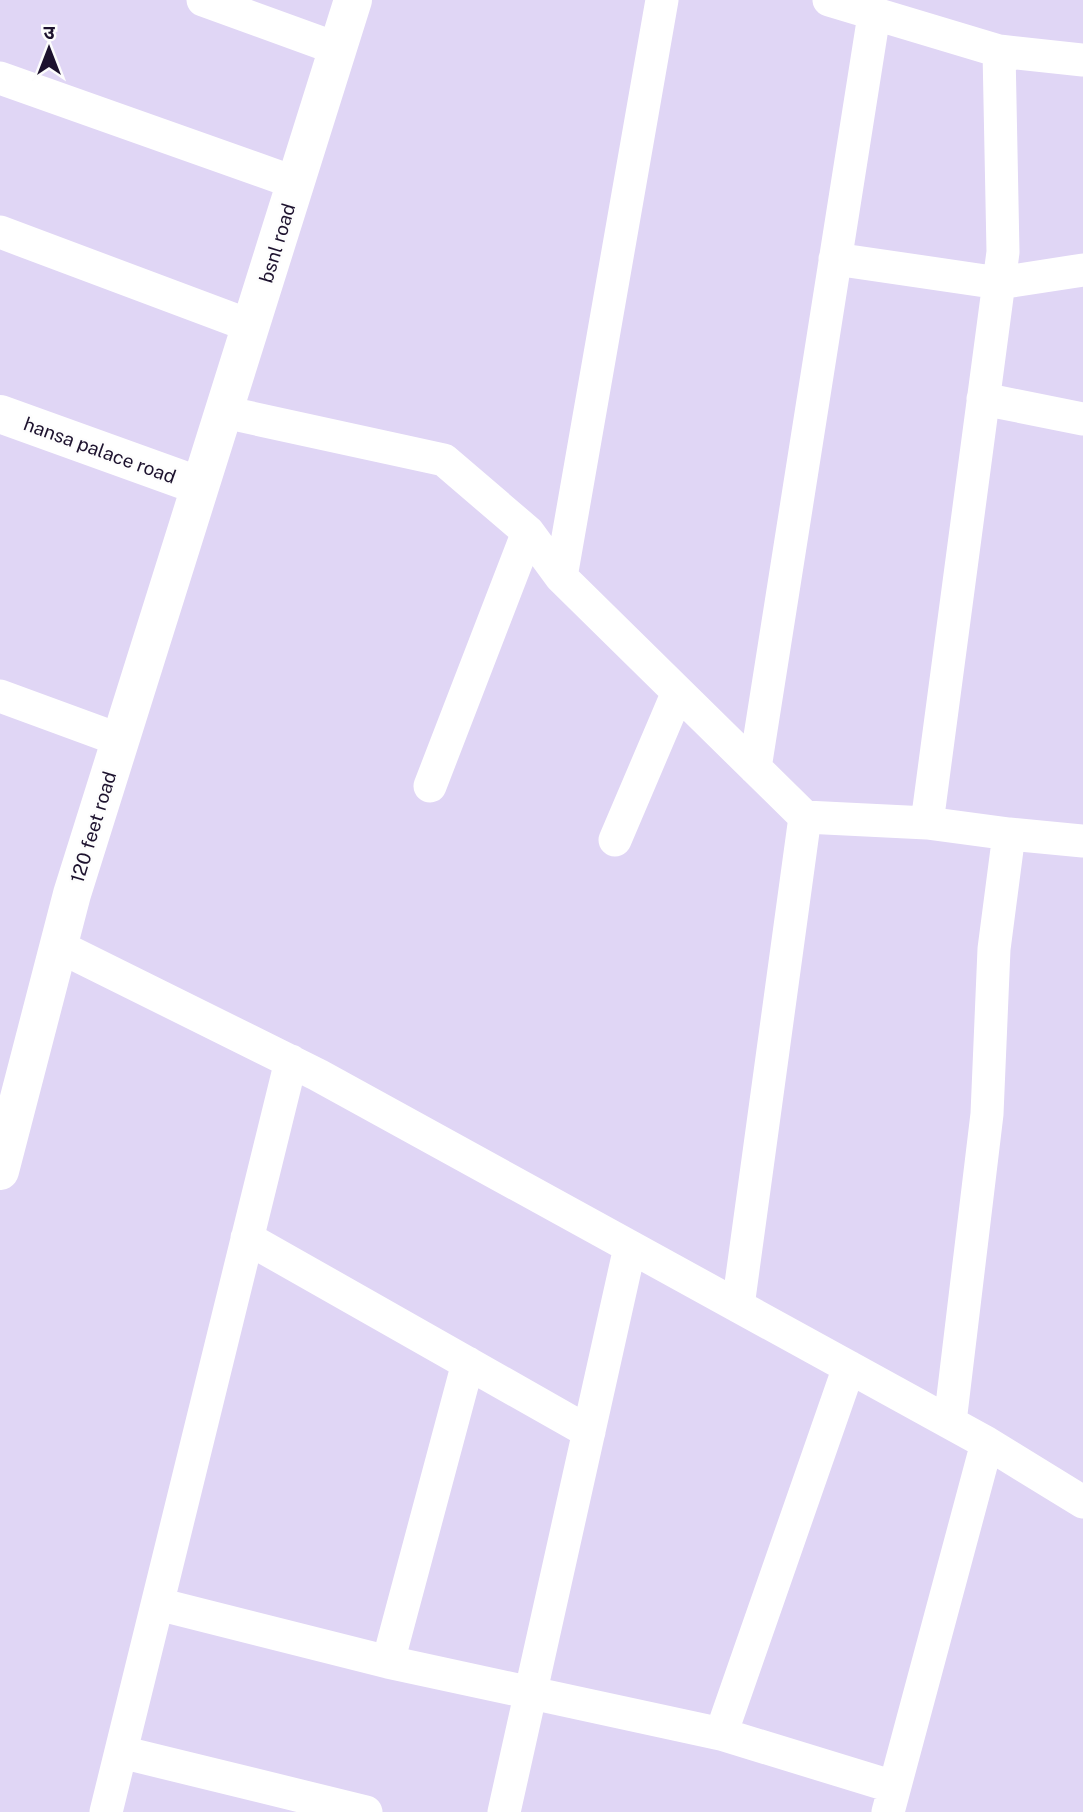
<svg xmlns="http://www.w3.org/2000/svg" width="1083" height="1812" font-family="'Public Sans','Noto Sans Devanagari',sans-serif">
	<rect width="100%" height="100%" fill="#e0d6f5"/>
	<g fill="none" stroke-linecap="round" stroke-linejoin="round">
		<path stroke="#fff" stroke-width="33" d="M203,0L338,49
			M829,0L999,51L1083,60
			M0,78L296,183
			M0,232L251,326
			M835,259L999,283L1083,270
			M983,399L1083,419
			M224,412L444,460L528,532L561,577L805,817L738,1306
			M561,577L662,0
			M0,696L120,740
			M755,768L874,15
			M430,786L528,532
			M805,817L927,823L1009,834L1083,841
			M927,823L1003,252L999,51
			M615,840L678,692
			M58,946L318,1075L987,1443L1083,1502
			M247,1238L589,1432
			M950,1422L987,1114L994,949L1009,834
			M158,1604L388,1662L721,1734L894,1787
			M388,1662L468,1363
			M721,1734L849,1367
			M121,1752L366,1812
			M106,1812L291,1061
			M504,1812L630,1247
			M888,1812L987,1443"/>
		<path stroke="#fff" stroke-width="38" d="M0,414L200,486
			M0,1171L72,894L353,0"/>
	</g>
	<g text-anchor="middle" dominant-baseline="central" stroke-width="5" stroke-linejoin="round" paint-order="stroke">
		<g font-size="19" fill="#1d122e" stroke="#fdfdfd">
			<text transform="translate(277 243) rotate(-73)">bsnl road</text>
			<text transform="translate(100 450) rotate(20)">hansa palace road</text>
			<text transform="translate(93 827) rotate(-73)">120 feet road</text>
		</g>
	</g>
	<g transform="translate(49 49)" stroke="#fdfdfd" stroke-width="5" paint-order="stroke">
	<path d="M0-5L12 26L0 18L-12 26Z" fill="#1d122e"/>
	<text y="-10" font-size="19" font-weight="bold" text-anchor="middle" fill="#1d122e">उ</text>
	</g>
</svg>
